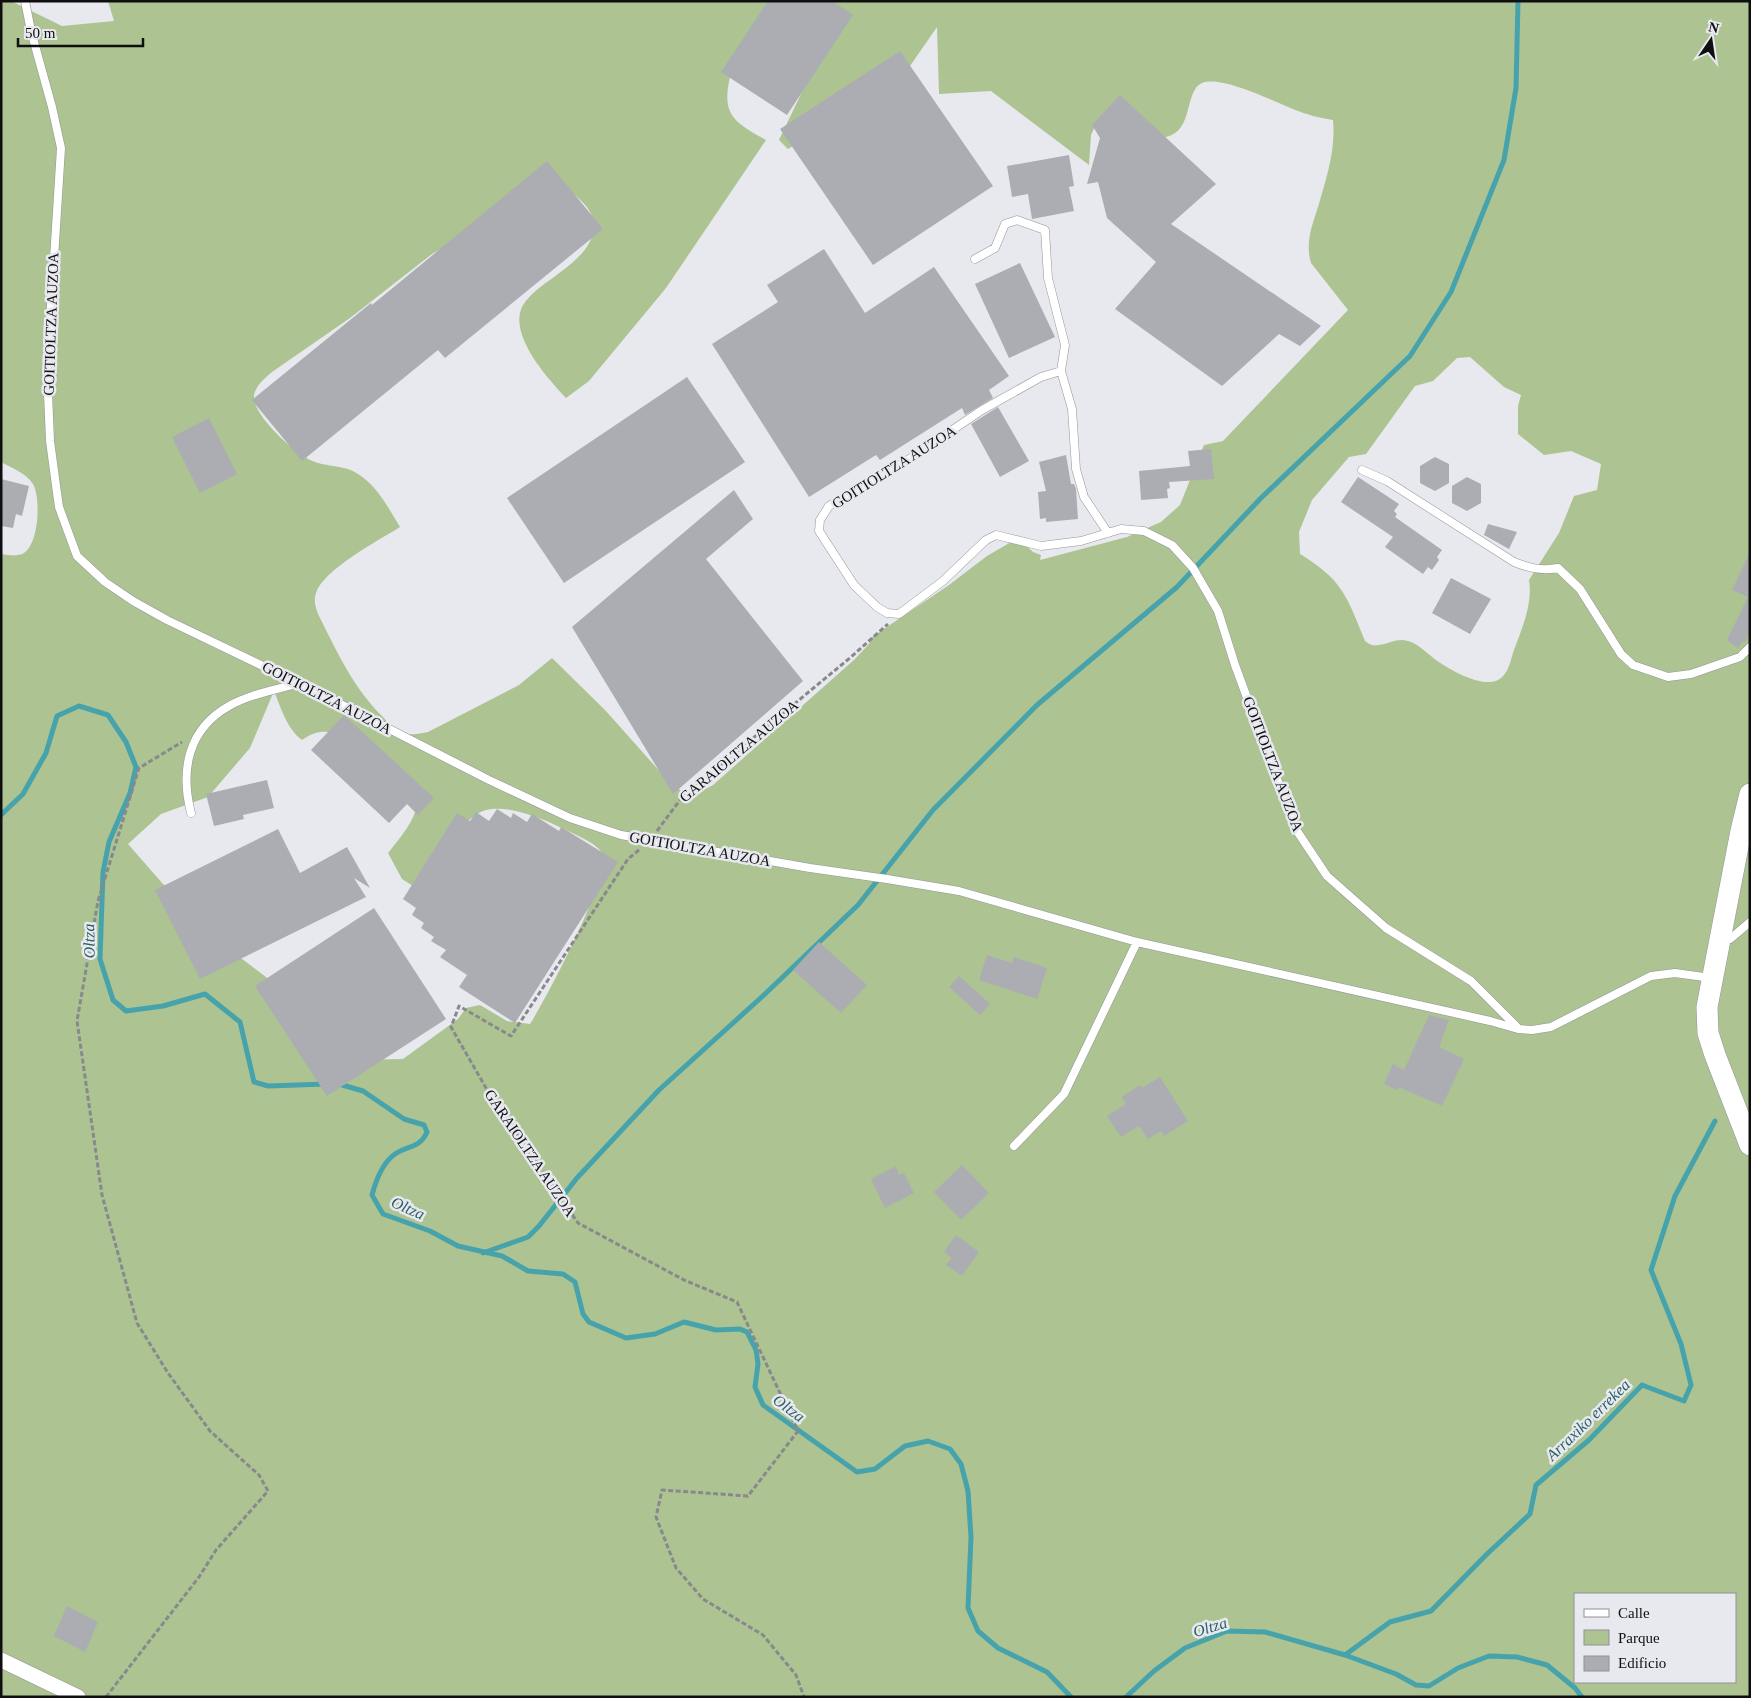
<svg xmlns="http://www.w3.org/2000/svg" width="1751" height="1698" font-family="Georgia,serif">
	<rect width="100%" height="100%" fill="#e7e9ef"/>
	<path fill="#adc391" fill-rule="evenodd" d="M1,1H11L62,26L114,21L108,1H775L730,77C721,116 735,122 766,140L666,288L589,381L566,398C548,379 514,341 520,313C526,285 585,268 593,233C598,213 581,199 565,188L484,225L432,254L350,318L272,372C265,378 255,386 254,396C253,416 293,451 310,460C327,468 346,464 361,476C379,489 389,509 400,527C379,540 323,570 316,593C313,601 316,609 319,616C337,652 354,689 383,717C388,723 394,729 401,732C410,736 419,734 428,732L519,685L552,658L605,710L671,784C688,796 695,795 713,785L855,659L869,644L872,637L949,585L987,556L1018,538L1033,552L1041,555L1040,560L1127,537L1161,522L1180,505L1204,445L1223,441L1348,310L1311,263C1305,243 1312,226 1318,207C1326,179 1336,150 1333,120C1324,118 1315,117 1307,114C1283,107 1224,74 1202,83C1184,91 1194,131 1166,137L1096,124L1091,135L1089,165L991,91L939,94L937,27L901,79L788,149L779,140L833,27L826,1H1750V1697H1V554C9,555 17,557 24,553C39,543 41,498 33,484C26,473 12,468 1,462ZM1470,357L1504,387L1521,395L1518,406V434L1544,455L1571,451L1601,464L1597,490L1574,496L1559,533L1529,580C1533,604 1522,628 1514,650C1511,658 1510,668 1504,675C1490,693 1454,672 1439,662C1429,656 1420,644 1408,641C1392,636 1378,653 1365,641C1347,597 1343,580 1300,554L1299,532L1312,500L1349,457L1366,454L1415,386L1433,381L1457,358ZM274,691C281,708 287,729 302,740C315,731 324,730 339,734L418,802C414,822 401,837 388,853L402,879L416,888C431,867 461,817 486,810C509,804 546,820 566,830C576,835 599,844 603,855C609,879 546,1000 530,1024L507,1021L480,1005L466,1008L458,1019L403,1059L351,1060L292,1009L266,977L208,933L186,898L163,884L128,844L161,814L208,797L250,748ZM1575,1594H1735V1682H1575Z"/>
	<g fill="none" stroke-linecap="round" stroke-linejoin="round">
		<path stroke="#47a3ab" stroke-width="5" d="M1,815L23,794L46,753L57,716L79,706L108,715L126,742L136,767L130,793L109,842L103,872L100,959L113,1000L126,1011L163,1006L205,994L240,1022L254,1082L268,1086L326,1084
			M339,1084L363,1091L404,1119L424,1125L427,1132C420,1148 409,1145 395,1154C382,1163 376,1180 372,1195L383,1214L430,1231L458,1246L502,1256L528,1271L563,1274L575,1282L583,1314L589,1322L626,1338L655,1334L684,1322L716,1330L740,1329L747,1332L756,1350L758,1364L755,1387L763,1405L857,1472L875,1469L905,1446L928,1441L950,1449L961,1464L968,1491L971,1537L968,1608L978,1631L998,1648L1047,1672L1071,1697
			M483,1253L528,1237L539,1226L577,1178L659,1090L765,994L858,905L933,810L1037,705L1177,587L1261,498L1410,356L1451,292L1504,160L1516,88L1518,1
			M1345,1655L1390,1622L1431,1611L1487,1554L1530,1514L1536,1485L1589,1440L1642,1385L1684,1401L1691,1385L1681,1344L1651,1270L1675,1196L1715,1121
			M1126,1697L1154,1671L1185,1648L1227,1631L1265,1632L1345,1655L1396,1674L1416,1685L1429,1686L1458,1668L1489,1656L1517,1657L1547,1665L1575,1688L1582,1697"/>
	</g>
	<path fill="#abadb3" d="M768,1H832L853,15L787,115L721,72Z
		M900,51L993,186L873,265L780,129Z
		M1120,95L1216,184L1171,224L1321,326L1300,346L1279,334L1222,386L1115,309L1156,262L1107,218L1098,182L1087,184L1100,138L1092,125Z
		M1069,155L1074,186L1069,187L1074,211L1032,219L1028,194L1012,197L1007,166Z
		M547,161L603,229L445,358L438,350L302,461L252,400L371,303L372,305Z
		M824,249L865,313L934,267L1009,376L989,390L993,398L965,415L962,408L880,460L876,455L809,497L712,344L778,302L767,285Z
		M1020,263L1055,337L1009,358L975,284Z
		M687,377L745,462L564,583L507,498Z
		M998,407L1029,461L1000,477L971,424Z
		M209,418L237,474L200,493L172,437Z
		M1211,449L1214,479L1169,482L1170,488L1167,489L1168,498L1141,500L1139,471L1190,466L1188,451Z
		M1066,455L1071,484H1074L1076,489L1078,519L1046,522V518L1040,519L1038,492L1046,491L1039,462Z
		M1435,457L1449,464V483L1435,491L1420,483V466Z
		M1358,477L1399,504L1394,511L1397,514L1395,517L1442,550L1437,557L1439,560L1432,570L1428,567L1423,574L1385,547L1393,537L1341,502Z
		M1467,477L1481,484V503L1467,511L1452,503V486Z
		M1,479L29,486L22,516L16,514L13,528L1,526Z
		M734,490L753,519L706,559L803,681L673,794L572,627Z
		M1488,524L1517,532L1509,549L1484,535Z
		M1750,552V631L1745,642L1743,641L1738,648L1727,640L1748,597L1732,590Z
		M1451,578L1491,599L1470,634L1432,613Z
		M344,715L434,798L418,815L407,804L389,823L311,750Z
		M267,780L274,808L243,815L244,819L214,826L206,794Z
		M497,809L511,818L513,813L527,822L532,814L559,831L561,827L618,862L515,1023L459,987L467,975L440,957L446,950L431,941L434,937L421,928L424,923L412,915L416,908L403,899L457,813L470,821L476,812L489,821Z
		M278,829L300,873L347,847L370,888L354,878L366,897L200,979L155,890Z
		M374,908L446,1019L327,1096L255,986Z
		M819,942L867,985L841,1013L793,970Z
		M987,955L1012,963L1014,957L1047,968L1037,999L979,980Z
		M959,976L990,1004L980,1015L949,987Z
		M1429,1015L1449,1020L1439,1047L1464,1059L1442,1106L1399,1087L1397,1090L1384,1084L1393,1064L1404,1070Z
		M1160,1077L1188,1121L1164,1136L1161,1131L1148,1139L1139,1126L1121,1137L1107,1116L1126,1104L1122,1097L1140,1085L1142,1088Z
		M962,1165L989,1193L961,1220L934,1192Z
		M896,1166L899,1175L904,1173L914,1193L885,1208L871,1179Z
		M956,1235L979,1252L962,1276L946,1265L952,1258L944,1252Z
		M67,1606L98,1622L85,1652L54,1636Z"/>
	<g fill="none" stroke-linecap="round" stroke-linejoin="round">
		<g stroke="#94959b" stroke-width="9">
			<path id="lane" d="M25,1L31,31L52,107L61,148L47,369L50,441L57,493L59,507L77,556L105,582L133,601L167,620L319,693L489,780L570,818L621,835L810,868L887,879L959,891L1137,942L1490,1021L1518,1029L1532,1030L1551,1027L1651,976L1675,973L1711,978
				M975,259L995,248L1005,224L1017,220L1045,230L1048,278L1065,345L1061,371
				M1362,470L1387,481L1514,562C1529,568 1541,571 1558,568L1580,589L1621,654L1633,665L1668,677L1691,674L1740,657L1750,647
				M1108,533L1084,497L1076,469L1072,409L1061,371L1041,377L982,410L905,462L829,506L820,520L819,531L854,585L877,607L887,613L899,614L943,581L986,540L996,535L1041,546L1081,541L1121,529L1144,531L1172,545L1193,568L1218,611L1235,665L1295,828L1327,876L1386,928L1471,981L1517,1027
				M191,813C180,770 188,729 229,706C250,694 276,690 299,683
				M1723,941L1730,939L1750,922
				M1014,1146L1064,1094L1137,942"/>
		</g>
		<g stroke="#94959b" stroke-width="16">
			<path id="street" d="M1,1660L78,1697"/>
		</g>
		<g stroke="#94959b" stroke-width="22">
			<path id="secondary" d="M1750,794L1741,831L1707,1007L1708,1033L1715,1055L1750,1145"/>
		</g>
		<path stroke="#88898d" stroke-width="3" stroke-dasharray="5 2.5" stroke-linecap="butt" d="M657,831L683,796L851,657L888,624
			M639,850L628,859L511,1036L459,1006L451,1027L486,1088L578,1223L684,1280L737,1302L798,1431L748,1496L662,1490L656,1517L676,1568L703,1599L763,1635L796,1675L804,1697
			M106,1697L199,1577L216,1550L268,1491L259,1475L210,1431L168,1373L137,1323L102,1195L77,1021L98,901L139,768L182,742"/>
		<use href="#lane" stroke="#fff" stroke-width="8"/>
		<use href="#street" stroke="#fff" stroke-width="15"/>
		<use href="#secondary" stroke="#fff" stroke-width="21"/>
	</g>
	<g text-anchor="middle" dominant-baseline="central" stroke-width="5" stroke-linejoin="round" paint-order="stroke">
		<g font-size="15" fill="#0f0f11" stroke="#e7e9ef">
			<text transform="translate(51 324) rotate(-88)">GOITIOLTZA AUZOA</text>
			<text transform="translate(894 467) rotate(-32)">GOITIOLTZA AUZOA</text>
			<text transform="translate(327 698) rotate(27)">GOITIOLTZA AUZOA</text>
			<text transform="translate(739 751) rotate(-40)">GARAIOLTZA AUZOA</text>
			<text transform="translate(1273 764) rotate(69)">GOITIOLTZA AUZOA</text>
			<text transform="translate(700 849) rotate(10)">GOITIOLTZA AUZOA</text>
			<text transform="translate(530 1153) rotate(56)">GARAIOLTZA AUZOA</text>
		</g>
		<g font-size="16" font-style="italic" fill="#2a6165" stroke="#e7e9ef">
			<text transform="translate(89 941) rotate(-91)">Oltza</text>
			<text transform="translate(408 1208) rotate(24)">Oltza</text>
			<text transform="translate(789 1408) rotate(37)">Oltza</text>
			<text transform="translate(1588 1420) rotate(-44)">Arraxiko errekea</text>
			<text transform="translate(1210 1627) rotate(-17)">Oltza</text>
		</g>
	</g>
	<rect width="1751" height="1698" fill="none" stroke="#0f0f11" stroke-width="5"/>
	<rect x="1574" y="1593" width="162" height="90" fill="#e7e9ef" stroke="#919296"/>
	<rect x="1584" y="1609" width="25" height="8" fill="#ffffff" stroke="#919296"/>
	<text x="1618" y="1618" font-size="15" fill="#0f0f11">Calle</text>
	<rect x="1584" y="1630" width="25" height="15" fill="#adc391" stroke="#919296"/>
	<text x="1618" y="1643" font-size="15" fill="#0f0f11">Parque</text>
	<rect x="1584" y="1656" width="25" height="15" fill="#abadb3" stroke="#919296"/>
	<text x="1618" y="1668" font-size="15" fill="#0f0f11">Edificio</text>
	<g transform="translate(1711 40) rotate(13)" stroke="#e7e9ef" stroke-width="4" paint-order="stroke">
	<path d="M0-4L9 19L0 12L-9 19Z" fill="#0f0f11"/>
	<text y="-8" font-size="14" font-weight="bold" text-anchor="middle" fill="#0f0f11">N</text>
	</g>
	<path d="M18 38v8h125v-8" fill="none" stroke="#0f0f11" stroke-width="2.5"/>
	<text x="25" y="38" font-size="15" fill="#0f0f11" stroke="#e7e9ef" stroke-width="4" paint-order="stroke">50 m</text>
</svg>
